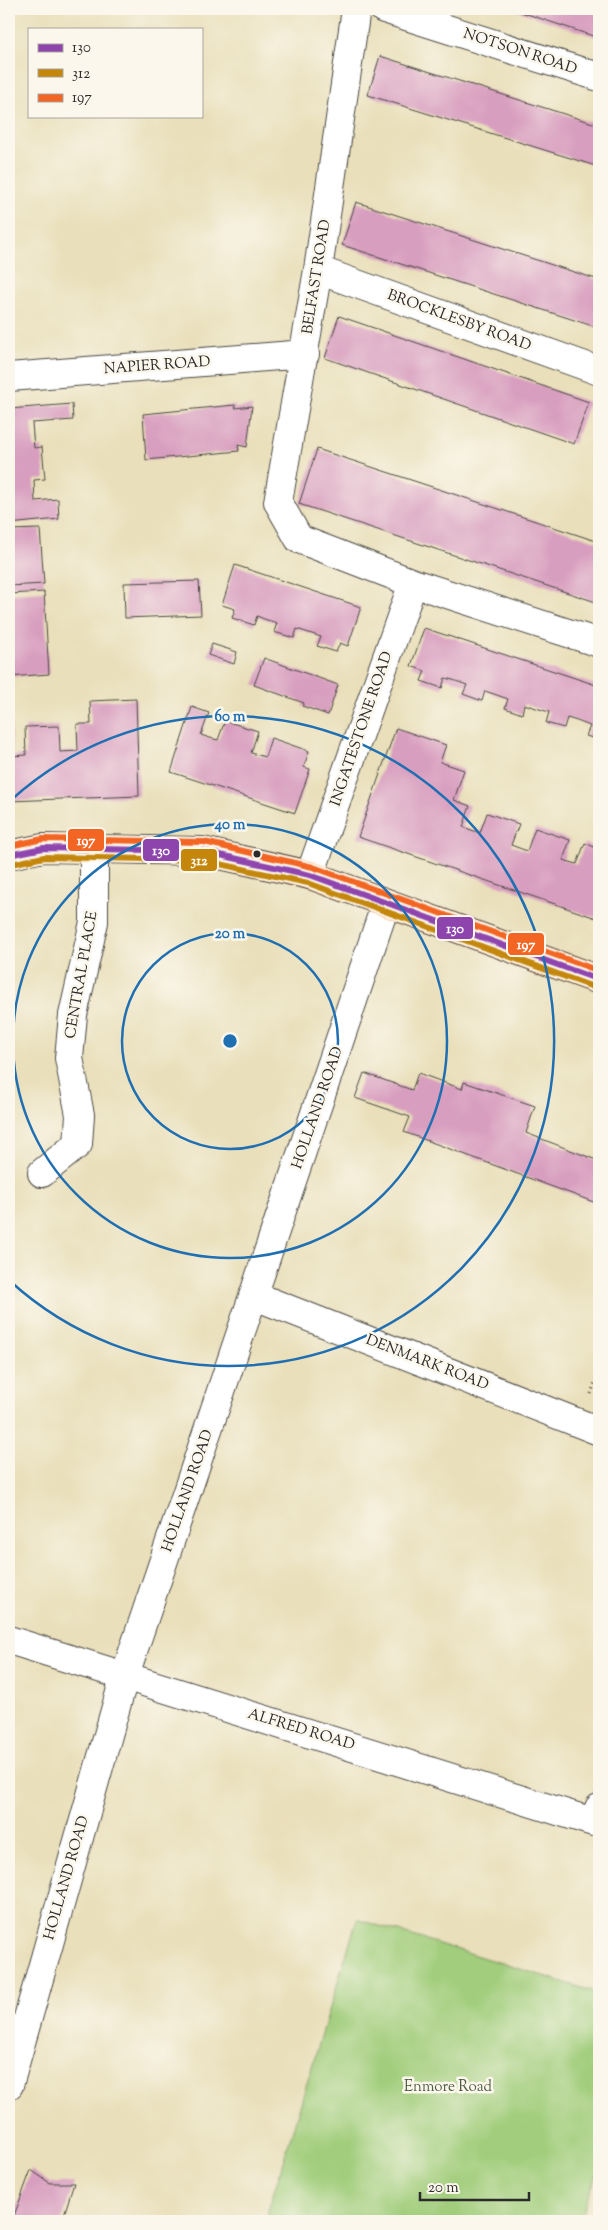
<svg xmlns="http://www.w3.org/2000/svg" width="608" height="2230" font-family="'Sorts Mill Goudy',serif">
	<rect width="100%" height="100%" fill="#fbf7ec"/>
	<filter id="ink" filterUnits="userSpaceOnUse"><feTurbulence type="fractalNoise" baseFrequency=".02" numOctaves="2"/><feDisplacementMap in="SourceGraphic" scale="10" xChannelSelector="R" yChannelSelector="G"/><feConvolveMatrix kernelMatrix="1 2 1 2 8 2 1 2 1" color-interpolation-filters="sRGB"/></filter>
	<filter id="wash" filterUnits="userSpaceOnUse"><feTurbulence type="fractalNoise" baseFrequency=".0096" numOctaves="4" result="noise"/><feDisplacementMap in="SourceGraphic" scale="20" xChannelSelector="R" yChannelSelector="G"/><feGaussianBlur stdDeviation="1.12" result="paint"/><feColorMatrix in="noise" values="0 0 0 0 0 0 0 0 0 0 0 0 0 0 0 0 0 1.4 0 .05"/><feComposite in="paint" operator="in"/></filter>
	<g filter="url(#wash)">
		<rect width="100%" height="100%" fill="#e9dfba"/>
		<path fill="#a1cd7b" stroke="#667c53" d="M357,1919L599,1993V2169L579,2221H268V2211Z"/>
		<g id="blocks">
			<path fill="#d89ebf" d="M512,9H599V38Z
				M380,56L599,125V167L368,95Z
				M356,202L599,280V328L342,245Z
				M339,316L589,402L574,444L325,358Z
				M72,404L73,420L32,423L34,448L42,447L45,479L34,480L35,501L58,499L59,519L9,524V409Z
				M235,405V408L252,406L247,447L238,445L239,451L146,460L143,414Z
				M317,449L599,542V603L299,504Z
				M40,529L44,584L9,586V530Z
				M235,565L361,607L348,646L340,643L336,652L317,646L321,637L297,629L294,638L274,632L277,623L264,619L257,616L254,625L232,618L235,609L222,605Z
				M199,581L201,615L125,618L124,583Z
				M44,592L49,674L9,677V594Z
				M424,628L599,686V740L586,736L590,726L577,721L567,718L564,728L546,723L549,712L536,708L524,704L522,714L505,708L508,699L494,694L485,691L482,701L463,694L467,685L453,680L445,678L442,688L421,681L425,671L411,666Z
				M212,644L237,652L234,664L208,655Z
				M264,658L338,685L328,715L302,706L304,703L254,685Z
				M136,699L139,796L9,801V717H11L12,756L26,755L25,727L59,726L60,752L78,751L77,724H91L90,701Z
				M192,707L209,713L201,735L210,738L218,740L225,721L258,731L251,753L265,757L271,738L309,751L304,767L310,769L295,813L171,772Z
				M396,728L446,745L440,762L464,770L454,800L470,806L463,827L480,833L487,813L519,824L511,845L527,851L535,828L570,840L563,860L577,864L585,843L599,849V919L358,837Z
				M364,1073L412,1090L418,1073L462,1089L464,1082L535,1106L526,1133L599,1161V1204L404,1132L410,1117L355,1098Z
				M31,2170L50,2183H74L62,2221H12Z"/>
		</g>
	</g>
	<g filter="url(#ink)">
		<use href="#blocks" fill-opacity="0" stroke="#484640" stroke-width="1"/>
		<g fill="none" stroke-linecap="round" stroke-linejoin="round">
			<g stroke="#484640" stroke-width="30">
				<path id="minor" d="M356,9L318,270L278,502L299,539L413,583L599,643
					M384,9L599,77
					M318,270L599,371
					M9,377L305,354
					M310,875L413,583
					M42,1173L78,1144L80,1115L69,1058L73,1015L94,922V849
					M255,1296L599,1431
					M9,1640L593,1822L599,1808
					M9,2085L125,1675L386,903"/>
			</g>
			<g stroke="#484640" stroke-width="30">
				<path id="primary" d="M9,855L43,848L202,851L310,875L599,980"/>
			</g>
			<path stroke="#484640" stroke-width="3" stroke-dasharray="1 4" stroke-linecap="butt" d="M591,1394L599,1370"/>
			<use href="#minor" stroke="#fff" stroke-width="28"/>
			<use href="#primary" stroke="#f9bc89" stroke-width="28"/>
			<g stroke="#fbf7ec" stroke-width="10">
				<path id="bus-1" d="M9,855L43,848L202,851L310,875L599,980"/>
			</g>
			<g stroke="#fbf7ec" stroke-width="10">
				<path id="bus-2" d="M11,864L44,857L201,860L308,883L596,988"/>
			</g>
			<g stroke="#fbf7ec" stroke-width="10">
				<path id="bus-3" d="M9,846L43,839L204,842L313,867L599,971"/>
			</g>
			<use href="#bus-1" stroke="#8e44ad" stroke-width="6"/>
			<use href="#bus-2" stroke="#c4870b" stroke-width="6"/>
			<use href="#bus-3" stroke="#f26522" stroke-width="6"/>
		</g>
	</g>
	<g fill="none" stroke="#1f6fb2" stroke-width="2.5">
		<circle cx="230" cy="1041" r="108"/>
		<circle cx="230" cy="1041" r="217"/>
		<path d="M10 801A325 325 0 1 1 10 1281"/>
	</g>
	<circle fill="#2b2b2b" stroke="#fbf7ec" stroke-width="2" cx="257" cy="854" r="4.5"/>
	<g text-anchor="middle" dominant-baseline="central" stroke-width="5" stroke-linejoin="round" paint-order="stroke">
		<g font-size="15" fill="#2b2b2b" stroke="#fbf7ec">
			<text transform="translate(520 52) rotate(18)">NOTSON ROAD</text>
			<text transform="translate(317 277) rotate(-81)">BELFAST ROAD</text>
			<text transform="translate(459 321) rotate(20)">BROCKLESBY ROAD</text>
			<text transform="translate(157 366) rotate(-4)">NAPIER ROAD</text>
			<text transform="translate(362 729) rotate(-71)">INGATESTONE ROAD</text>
			<text transform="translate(82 975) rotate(-80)">CENTRAL PLACE</text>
			<text transform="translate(318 1108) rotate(-71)">HOLLAND ROAD</text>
			<text transform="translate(427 1363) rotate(21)">DENMARK ROAD</text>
			<text transform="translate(188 1491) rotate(-71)">HOLLAND ROAD</text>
			<text transform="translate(301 1730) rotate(17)">ALFRED ROAD</text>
			<text transform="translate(67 1878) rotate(-74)">HOLLAND ROAD</text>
		</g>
		<g font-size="15" fill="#4e5c43" stroke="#fbf7ec">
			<text x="448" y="2087">Enmore Road</text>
		</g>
	</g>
	<circle cx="230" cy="1041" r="8" fill="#1f6fb2" stroke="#fbf7ec" stroke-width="2.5"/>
	<g font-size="15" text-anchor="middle" font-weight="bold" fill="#1f6fb2" stroke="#fbf7ec" stroke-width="5" stroke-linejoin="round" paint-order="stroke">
		<text x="230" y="721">60 m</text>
		<text x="230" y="829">40 m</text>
		<text x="230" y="938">20 m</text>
	</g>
	<g stroke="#fbf7ec" stroke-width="2">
		<rect x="67" y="828" width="38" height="24" rx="5" fill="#f26522"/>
		<rect x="142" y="838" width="38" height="24" rx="5" fill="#8e44ad"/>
		<rect x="180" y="848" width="38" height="24" rx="5" fill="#c4870b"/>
		<rect x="436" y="916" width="38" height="24" rx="5" fill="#8e44ad"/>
		<rect x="507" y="932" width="38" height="24" rx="5" fill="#f26522"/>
	</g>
	<g font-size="14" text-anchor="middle" font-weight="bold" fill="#fff">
		<text x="86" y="845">197</text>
		<text x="161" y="855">130</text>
		<text x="199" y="865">312</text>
		<text x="455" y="933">130</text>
		<text x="526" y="949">197</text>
	</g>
	<rect width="608" height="2230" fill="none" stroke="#fbf7ec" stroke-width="30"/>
	<rect x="28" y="28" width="175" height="90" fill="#fbf7ec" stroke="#a8a59f"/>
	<rect x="38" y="44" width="25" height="8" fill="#8e44ad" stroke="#a8a59f"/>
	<text x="72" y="52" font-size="15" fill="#2b2b2b">130</text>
	<rect x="38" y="69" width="25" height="8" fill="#c4870b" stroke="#a8a59f"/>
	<text x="72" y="78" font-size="15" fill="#2b2b2b">312</text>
	<rect x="38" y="94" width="25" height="8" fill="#f26522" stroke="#a8a59f"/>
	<text x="72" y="102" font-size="15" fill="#2b2b2b">197</text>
	<path d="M420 2192v8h109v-8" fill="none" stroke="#2b2b2b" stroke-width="2.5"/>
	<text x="428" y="2192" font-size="15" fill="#2b2b2b" stroke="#fbf7ec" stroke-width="4" paint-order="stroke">20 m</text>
</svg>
